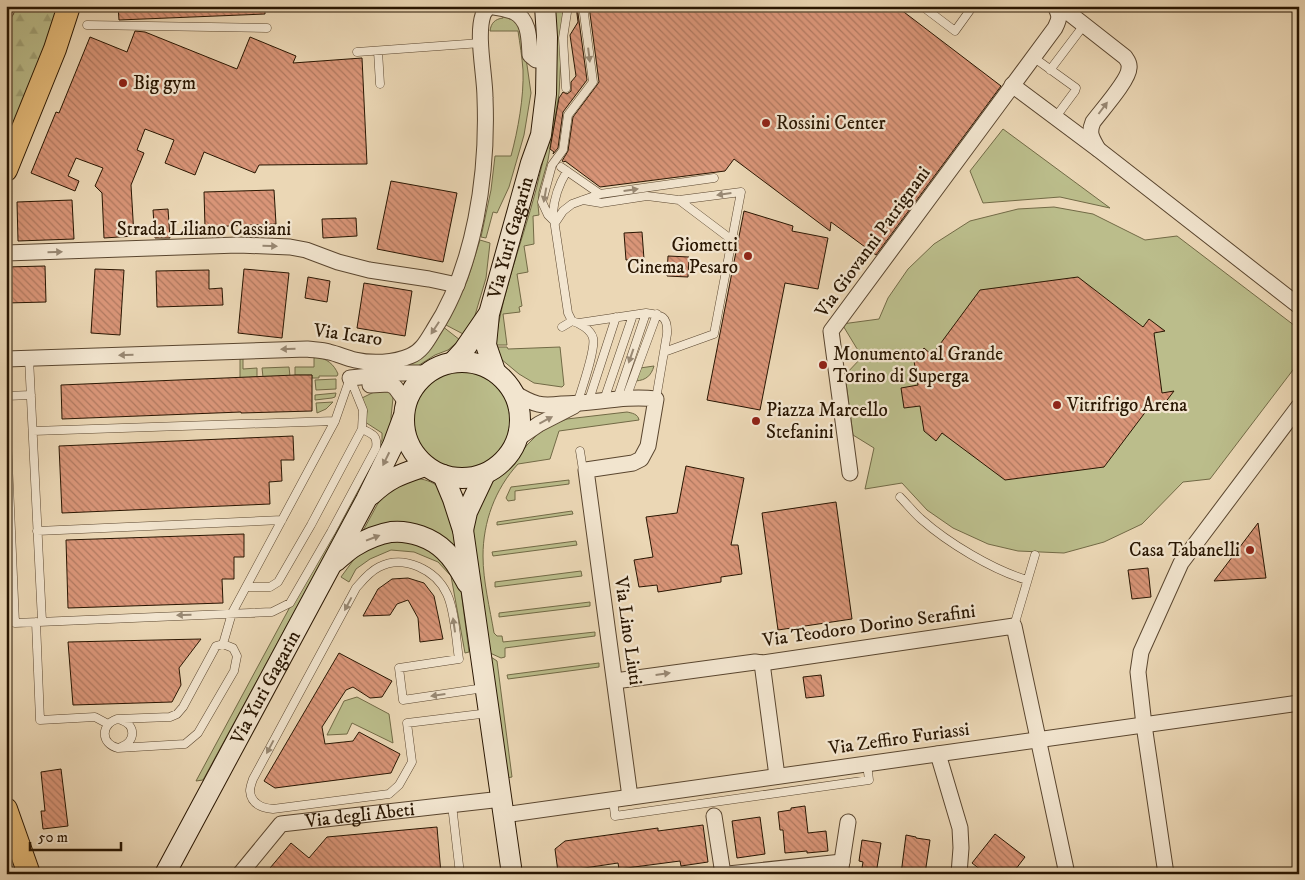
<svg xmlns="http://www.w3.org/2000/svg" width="1305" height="880" font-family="'IM FELL DW Pica',serif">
	<defs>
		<pattern id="forest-firs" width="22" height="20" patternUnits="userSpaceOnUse" patternTransform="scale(1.25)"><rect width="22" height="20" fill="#bbbd8b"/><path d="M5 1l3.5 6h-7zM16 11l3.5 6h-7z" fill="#a1a276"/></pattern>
		<pattern id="building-back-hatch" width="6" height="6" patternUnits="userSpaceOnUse" patternTransform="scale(1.25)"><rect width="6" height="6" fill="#d99578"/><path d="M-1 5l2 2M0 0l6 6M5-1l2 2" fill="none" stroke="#b07960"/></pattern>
	</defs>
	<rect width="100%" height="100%" fill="#ebd7b5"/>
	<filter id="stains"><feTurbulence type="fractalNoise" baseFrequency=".004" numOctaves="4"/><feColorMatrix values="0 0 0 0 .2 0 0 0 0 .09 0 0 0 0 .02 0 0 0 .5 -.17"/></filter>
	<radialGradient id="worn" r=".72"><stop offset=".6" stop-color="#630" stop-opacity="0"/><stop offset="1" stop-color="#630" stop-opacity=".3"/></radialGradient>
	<path fill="#bbbd8b" stroke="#726a46" d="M551,6H562L563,19L559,94L548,160L539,192L538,205L539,215L533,216L534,244L524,246L528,272L517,274L522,306L519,307L520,312L503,314L507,345H495C503,284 529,226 542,165C553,113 550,59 551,6Z
		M503,15L513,17L520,26L524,44L531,93L524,135L509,187L497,213L493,212L486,238L481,237L491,190L495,156H511C518,130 524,97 523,70C522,57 520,44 518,31H490C491,23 495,19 503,18Z
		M1003,129L1110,208L1060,197L983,203L970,171Z
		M1054,207L1093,214L1145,240L1177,236L1299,329V362L1210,479L1183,482L1142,524L1104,542L1064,553L1018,551L988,544L953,528L927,510L902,483L865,489L874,448L853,435L845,375L862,357L842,324L879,319L888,298L908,269L934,244L970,221L1018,209Z
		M480,240L490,243L486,278L473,322L465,335L446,325L467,281Z
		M442,326L460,340L448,350L435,355L416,367L362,370L358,367L400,364Z
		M497,347H507L508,349L560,347L564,385L562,387L534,383L519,374L501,359Z
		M316,357C326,358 334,364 338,374L337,376H319V378H312V375H295V367H314V358Z
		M240,358H243V369L257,368V377L240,378Z
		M654,366C651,376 646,380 636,381L640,368Z
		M289,367L290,376L263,377L262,368Z
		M411 420a51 51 0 1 1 102 0a51 51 0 1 1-102 0Z
		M336,379V389L316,390L315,380Z
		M380,389L392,393L393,398L391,417L392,429L387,441L203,780L196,781L291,605L365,473L382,440V433L365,422L367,411L362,398Z
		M336,393L335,397L332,398L315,400V395Z
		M333,402L326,409L317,413L316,403Z
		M627,412C632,413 638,414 639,420L559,431L550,459L518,464C495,489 483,522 483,556C483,581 490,609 494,633L497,636H502L503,642L595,632V636L505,648V657L501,658L490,653L472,532L475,505L486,485L502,475L512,465L527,445L539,433L554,424L567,419Z
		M414,478C423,479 433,481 439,488C454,504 453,535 456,556L441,542L358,540L383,494Z
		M569,480V484L515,491V500L508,501L506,498L511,487Z
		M572,511L573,514L497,525V522Z
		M389,539L431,546L460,583L469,652L465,653L451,576L438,562L414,552L391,550L370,559L356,569L349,582L341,577L360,551Z
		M576,541L577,545L493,556L492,552Z
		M581,571L582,576L495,587V582Z
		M590,602V606L499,617V613Z
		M491,657L497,661L512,777L506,778Z
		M599,663V667L508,679L507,675Z
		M357,697L389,714L393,743L352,723L347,734L327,735L344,701Z"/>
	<path fill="url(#forest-firs)" stroke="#726a46" d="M17,6H63L6,144V28Z"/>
	<path fill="url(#building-back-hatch)" stroke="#291602" d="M118,6H265V14L119,20Z
		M576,6H577L587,80L563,112L558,148L553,154L554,152L550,149L559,98L563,92L567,94L571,91V82L576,76L570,35L578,22Z
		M589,6H896L1001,86L876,255L831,222L830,231L734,159L725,171L600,187L565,161L564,162L562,161L568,151L573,117L597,85L599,82Z
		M135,31L145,32L237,69L250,37L296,56L293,63L362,58L367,164L259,165L255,173L204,152L195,175L165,163L174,140L145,129L137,150L144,153L131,185L134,236L104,238L102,193L95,186L103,168L76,158L68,176L79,181L75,191L31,173L56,112L59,113L90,37L127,52Z
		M391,181L457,193L443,262L377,249Z
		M274,190L276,224L205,227L204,192Z
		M72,200L74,239L18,241L17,202Z
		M168,209L170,238H155L153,210Z
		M744,211L793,226L792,231L828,238L818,289L785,283L760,410L707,400Z
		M356,218L357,236L323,238L322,219Z
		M642,232L644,259L626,260L624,233Z
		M668,256L689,257L688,277L667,276Z
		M45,266L46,302L6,303V267Z
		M95,269L124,270L120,335L91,333Z
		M244,269L289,273L282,338L238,333Z
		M209,270V289L222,288L223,305L157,307L156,271Z
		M308,277L330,281L327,302L305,298Z
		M1078,277L1143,327L1149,319L1165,331L1154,333L1162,393L1174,391L1161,408L1153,402L1104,467L1005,480L942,433L936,441L924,431L920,406L904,408L901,388L918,385L914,361L924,348L932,355L980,290Z
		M364,283L412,291L405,336L357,328Z
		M295,375H312V411L241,413V412L62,419L61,385Z
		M293,436L294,460H281L282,481L269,482L270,504L62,513L59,446Z
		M686,466L744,478L731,545H738L742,574L721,577V582L658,592L657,585L639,587L634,560L653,557L646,517L677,513Z
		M836,502L852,619L778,630L762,513Z
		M1258,523L1266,578L1214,581Z
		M244,534V557H234V579H222L223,603L68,608L66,540Z
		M1148,568L1151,597L1132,599L1128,570Z
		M408,578L424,583L434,596L443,639L420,642L418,618L408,600L397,604L390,615L363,616L378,589L392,579Z
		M201,639L179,668L181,685L172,702L73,705L68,642Z
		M339,653L392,681L382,697L370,698L353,687L346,690L322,727L325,744L353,741L359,732L400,754L391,773L275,788L264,781Z
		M821,675L824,696L806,698L803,677Z
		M61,769L68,826L43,829L41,811H45L41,772Z
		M805,806L808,833L826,831L828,851L807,853V851L785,853L783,830H780L778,812L791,810V808Z
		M760,817L765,854L737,858L732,821Z
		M703,825L708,862L681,866L680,861L619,869L618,863L558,872L555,849L565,841L658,828V831Z
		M437,827L441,874H265L291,843L309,858L327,837Z
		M995,834L1025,857L1012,874H986L972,863Z
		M906,835L916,837V838L930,840L925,874H901Z
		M862,840L881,843L876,874H861L863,862L859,861Z"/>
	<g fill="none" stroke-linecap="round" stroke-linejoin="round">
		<g stroke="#5a462f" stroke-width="9">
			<path id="lane" d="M922,6L955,31L973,6
				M87,25L267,28
				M378,51L380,84
				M357,52L481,43
				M1033,57L1076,88L1075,91L1055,118
				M1050,70L1084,25
				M566,88L563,38L568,6
				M561,167L600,194
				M567,171C559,184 554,198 553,213L568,313L572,321C580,323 591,330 593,338C596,349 581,391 577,404
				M583,200L601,203L647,196L679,200L741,192L714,334L664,352
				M679,200L732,240
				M554,221L548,215L542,202L552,165L563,150L568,115L593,82L583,6
				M555,223L563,211L572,204L600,194L714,178
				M579,323L646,313C662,315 668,316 667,334L656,399
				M562,327L572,321
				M29,358L42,621
				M6,396L31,395
				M626,398L657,314
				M617,399L646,313
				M604,400L633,315
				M588,403L616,317
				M6,416L15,623L272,612L290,603L331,532L376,448C378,435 372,434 362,429
				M33,431L335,421
				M580,451L583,470
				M900,497C907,504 914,513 921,519C948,543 993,570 1027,580
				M37,531L282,520
				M246,587H270L278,582L311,525L362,429L363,410L350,378
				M36,622L40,720L95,717L108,724
				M1014,626L1035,555
				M223,644L233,648L237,656L234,671L198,733L185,744L118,748C101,744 100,725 117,719L170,717L177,714L183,707L216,646L223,644L232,613L335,421L350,378
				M484,688L403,700L399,668L459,659C456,640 455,611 447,594C436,570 404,554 379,567C369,572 363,580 356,588L253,779C252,782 250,787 250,791C251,804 262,808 273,809L389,794L399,785L412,762L407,723L489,713
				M121,720C136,725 136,741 121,747
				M613,799L615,816L869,780L867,764
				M452,805L460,874"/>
		</g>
		<g stroke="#5a462f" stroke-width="17">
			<g id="street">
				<path d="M490,6C497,8 507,9 514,12C530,20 529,40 530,55L536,60"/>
				<path d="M1060,6L1125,57C1127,60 1130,63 1129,68C1129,80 1101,111 1093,122C1088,134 1092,138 1098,149"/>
				<path d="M6,11L8,6"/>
				<path d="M1012,85L1099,150L1299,306"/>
				<path d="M6,253L238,245L290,247L306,250L338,262L369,270L429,279L457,285"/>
				<path d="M6,359L307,349C314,350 322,350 329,352C338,354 346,358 355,360C372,364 394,363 410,356C421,352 427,341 433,331C475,267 488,174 485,98C485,75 476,36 483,15C484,12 487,9 489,6"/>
				<path d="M350,378L400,373H427"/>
				<path d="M370,385L389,384L395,387L406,402"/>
				<path d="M513,392C521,397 529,402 538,404C545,406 554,405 562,404C593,404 624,395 656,399L648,446L641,459L633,463L586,470L630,797"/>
				<path d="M517,439L539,424L574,406"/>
				<path d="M850,473L831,331L1055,28C1060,18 1060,16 1055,6"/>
				<path d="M762,663L777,776"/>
				<path d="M615,681L755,662L762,663L1014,626L1067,874"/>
				<path d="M938,754L960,828L961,848L959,874"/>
				<path d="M504,815L1299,703"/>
				<path d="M714,816L723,874"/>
				<path id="s1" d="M240,874L281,824L502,799"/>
				<path d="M728,874L842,862"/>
				<path d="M840,874L848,822"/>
				<path d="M1166,874L1144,725L1138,672L1141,652L1181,563L1299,406"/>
			</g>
		</g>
		<g stroke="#291602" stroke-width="22">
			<g id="secondary">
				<circle cx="462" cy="420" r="58"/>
				<path d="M453,362L464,350L488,315"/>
				<path id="s2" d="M495,371L486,345L489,314L531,163L541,135L546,94L547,37L545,6"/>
				<path d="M443,475L453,499L463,530L512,874"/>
				<path d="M371,495C390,477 402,474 425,466"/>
				<path d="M463,530L467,512L485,474"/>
				<path d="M336,561C342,556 348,550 355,546C365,540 379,534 391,532C410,530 432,538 445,551C455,560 461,572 467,583"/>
				<path id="s3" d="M165,874L366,500L393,445L403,418"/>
			</g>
		</g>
		<g stroke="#291602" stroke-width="24">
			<path id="primary" d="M6,170L55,49L69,6
				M6,809L29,874"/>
		</g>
		<use href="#lane" stroke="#f2e5cf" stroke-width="8"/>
		<use href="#street" stroke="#f2e5cf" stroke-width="15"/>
		<use href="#secondary" stroke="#f2e5cf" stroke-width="20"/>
		<use href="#primary" stroke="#e6bc7a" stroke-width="22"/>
	</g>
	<defs><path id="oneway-solid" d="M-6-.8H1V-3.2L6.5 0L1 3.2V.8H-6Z" transform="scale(1.25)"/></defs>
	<g fill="#988873">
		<use href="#oneway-solid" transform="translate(589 55) rotate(83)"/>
		<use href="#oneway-solid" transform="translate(1103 108) rotate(-53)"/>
		<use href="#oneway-solid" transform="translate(631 190) rotate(-8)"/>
		<use href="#oneway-solid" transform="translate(724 194) rotate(172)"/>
		<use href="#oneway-solid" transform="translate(545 195) rotate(100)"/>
		<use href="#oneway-solid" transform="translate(270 246) rotate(1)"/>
		<use href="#oneway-solid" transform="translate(55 252) rotate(-2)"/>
		<use href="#oneway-solid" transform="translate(435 328) rotate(123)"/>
		<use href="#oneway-solid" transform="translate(288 349) rotate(178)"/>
		<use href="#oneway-solid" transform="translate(126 355) rotate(178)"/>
		<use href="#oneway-solid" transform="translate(631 356) rotate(109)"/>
		<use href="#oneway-solid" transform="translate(546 420) rotate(-28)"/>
		<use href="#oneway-solid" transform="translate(386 459) rotate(116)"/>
		<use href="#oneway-solid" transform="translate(373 538) rotate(-21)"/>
		<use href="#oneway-solid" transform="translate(348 604) rotate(118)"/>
		<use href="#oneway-solid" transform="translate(184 615) rotate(178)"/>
		<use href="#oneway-solid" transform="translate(454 625) rotate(-98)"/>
		<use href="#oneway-solid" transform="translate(663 674) rotate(-8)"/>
		<use href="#oneway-solid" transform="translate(438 695) rotate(172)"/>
		<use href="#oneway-solid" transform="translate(270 747) rotate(118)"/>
	</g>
	<g fill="#8f2418" stroke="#f2e5cf" stroke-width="2">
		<circle cx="123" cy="83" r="5"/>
		<circle cx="766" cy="123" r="5"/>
		<circle cx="748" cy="256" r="5"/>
		<circle cx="823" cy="365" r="5"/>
		<circle cx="1057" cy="405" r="5"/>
		<circle cx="756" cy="421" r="5"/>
		<circle cx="1250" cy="550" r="5"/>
	</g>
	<g text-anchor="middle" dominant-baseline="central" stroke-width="4.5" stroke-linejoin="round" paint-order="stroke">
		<g font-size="19" fill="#291602" stroke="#f2e5cf" text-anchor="start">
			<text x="133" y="83">Big gym</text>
			<text x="776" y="123">Rossini Center</text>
			<text x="738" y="245" text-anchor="end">Giometti<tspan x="738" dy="22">Cinema Pesaro</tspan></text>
			<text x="833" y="354">Monumento al Grande<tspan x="833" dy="22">Torino di Superga</tspan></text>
			<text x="1067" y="405">Vitrifrigo Arena</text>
			<text x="766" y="410">Piazza Marcello<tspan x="766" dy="22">Stefanini</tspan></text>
			<text x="1240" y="550" text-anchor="end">Casa Tabanelli</text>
		</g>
		<g font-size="19" fill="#291602" stroke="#f2e5cf">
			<text x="204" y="229">Strada Liliano Cassiani</text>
			<text stroke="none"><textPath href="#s2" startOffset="138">Via Yuri Gagarin</textPath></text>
			<text transform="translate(873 242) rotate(-54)">Via Giovanni Patrignani</text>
			<text transform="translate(348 335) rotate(8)">Via Icaro</text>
			<text transform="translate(869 626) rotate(-8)">Via Teodoro Dorino Serafini</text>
			<text transform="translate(628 631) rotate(82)">Via Lino Liuti</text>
			<text stroke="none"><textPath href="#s3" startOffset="212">Via Yuri Gagarin</textPath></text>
			<text transform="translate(899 739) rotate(-8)">Via Zeffiro Furiassi</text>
			<text stroke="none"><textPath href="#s1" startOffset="144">Via degli Abeti</textPath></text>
		</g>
	</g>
	<rect width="1305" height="880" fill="none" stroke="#ebd7b5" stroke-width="25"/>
	<rect x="8" y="8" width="1290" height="865" fill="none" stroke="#291602" stroke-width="2.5"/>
	<rect x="12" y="12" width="1280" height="855" fill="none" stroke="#291602"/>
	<path d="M30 842v8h91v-8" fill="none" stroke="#291602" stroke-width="2.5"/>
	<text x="38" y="842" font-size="15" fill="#291602" stroke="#f2e5cf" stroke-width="4" paint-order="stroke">50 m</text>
	<rect width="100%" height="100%" filter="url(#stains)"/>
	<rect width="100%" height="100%" fill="url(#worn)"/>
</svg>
